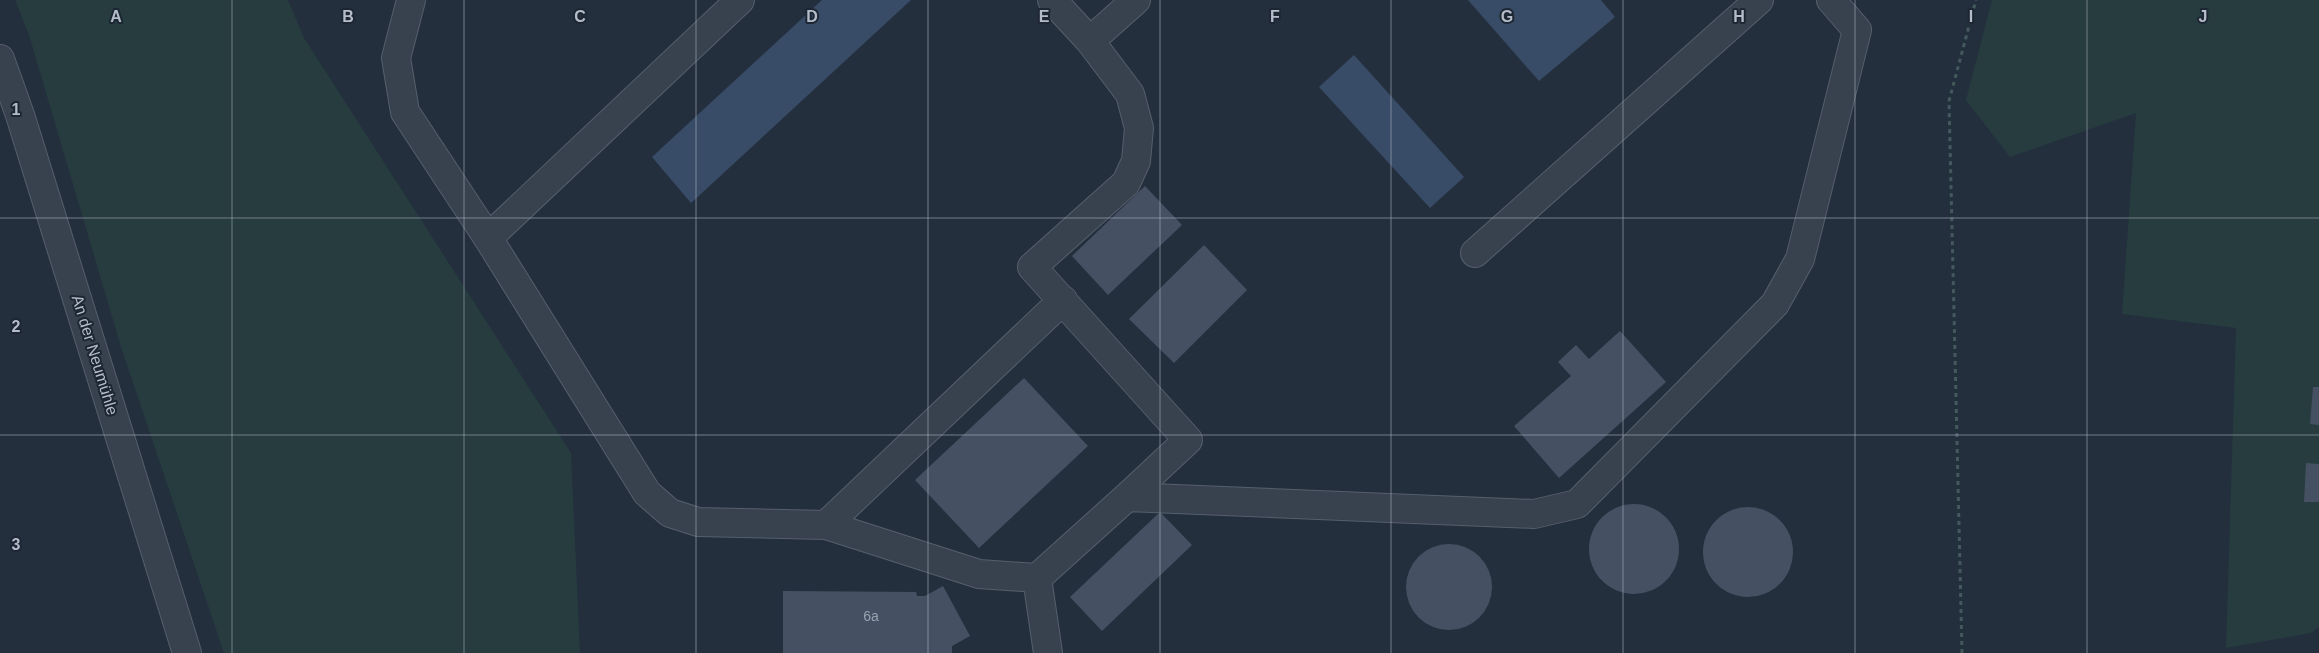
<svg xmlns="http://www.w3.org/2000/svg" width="2319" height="653" font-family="Arial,sans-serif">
	<rect width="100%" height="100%" fill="#242f3e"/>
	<path fill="#263c3f" d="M15,0H288L304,38L571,453L580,653H224L121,347L29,35Z
		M1992,0H2319V627L2311,633L2226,648L2236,328L2122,314L2136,113L2010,157L1966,100Z"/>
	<path fill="#394c67" d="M822,0H911L691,203L652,157Z
		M1468,0H1601L1615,17L1539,81Z
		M1354,55L1464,177L1430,208L1319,87Z"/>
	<path fill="#455162" d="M1145,186L1182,225L1108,295L1072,256Z
		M1204,245L1247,290L1174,363L1129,319Z
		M1620,331L1666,382L1559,478L1514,426L1571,376L1558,362L1576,345L1589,359Z
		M1024,378L1088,446L979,548L915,480Z
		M2313,387H2319V425L2310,424Z
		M2306,463L2319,464V502H2304Z
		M1589 549a45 45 0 1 1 90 0a45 45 0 1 1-90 0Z
		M1703 552a45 45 0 1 1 90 0a45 45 0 1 1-90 0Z
		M1160,512L1192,545L1102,631L1070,597Z
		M1406 587a43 43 0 1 1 86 0a43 43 0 1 1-86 0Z
		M943,586L970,636L952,646V653H783V591L916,592L917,596H925Z"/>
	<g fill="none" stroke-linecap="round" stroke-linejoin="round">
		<g stroke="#565f6c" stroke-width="30">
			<path id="minor" d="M411,0L396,58L405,112L488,238L740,0
				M1052,0L1090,41
				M0,59L20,115L187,653
				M488,238L647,493L670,513L698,522L826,525L979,574L1037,578
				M1475,253L1759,0
				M1127,497L1188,440L1032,267L1126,183L1136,161L1139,128L1130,94L1090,41L1136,0
				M826,525L1063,300
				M1048,653L1037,578L1127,497L1534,514L1577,504L1775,304L1800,259L1857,30L1831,0"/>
		</g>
		<path stroke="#44595c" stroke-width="3" stroke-dasharray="4 4" stroke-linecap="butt" d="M1962,653L1949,101L1976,0"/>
		<use href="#minor" stroke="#38414e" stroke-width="28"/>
	</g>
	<path fill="none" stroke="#b4bcc9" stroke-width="1" stroke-opacity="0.55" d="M232,0V653M464,0V653M696,0V653M928,0V653M1160,0V653M1391,0V653M1623,0V653M1855,0V653M2087,0V653M0,218H2319M0,435H2319"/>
	<g text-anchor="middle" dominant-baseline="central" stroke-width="4" stroke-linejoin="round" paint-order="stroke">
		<g font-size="14" fill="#98a1af">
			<text x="871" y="616">6a</text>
		</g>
		<g font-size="16" fill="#b4bcc9" stroke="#1d2633">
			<text transform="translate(95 355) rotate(73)">An der Neumühle</text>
		</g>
	</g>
	<g font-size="16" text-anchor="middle" font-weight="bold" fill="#b4bcc9" stroke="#1d2633" stroke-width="4" stroke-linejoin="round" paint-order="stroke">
		<text x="116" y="22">A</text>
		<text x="348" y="22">B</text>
		<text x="580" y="22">C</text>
		<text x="812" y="22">D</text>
		<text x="1044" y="22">E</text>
		<text x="1275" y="22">F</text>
		<text x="1507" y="22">G</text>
		<text x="1739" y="22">H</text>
		<text x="1971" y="22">I</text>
		<text x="2203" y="22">J</text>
		<text x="16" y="115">1</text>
		<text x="16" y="332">2</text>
		<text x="16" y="550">3</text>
	</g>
</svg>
